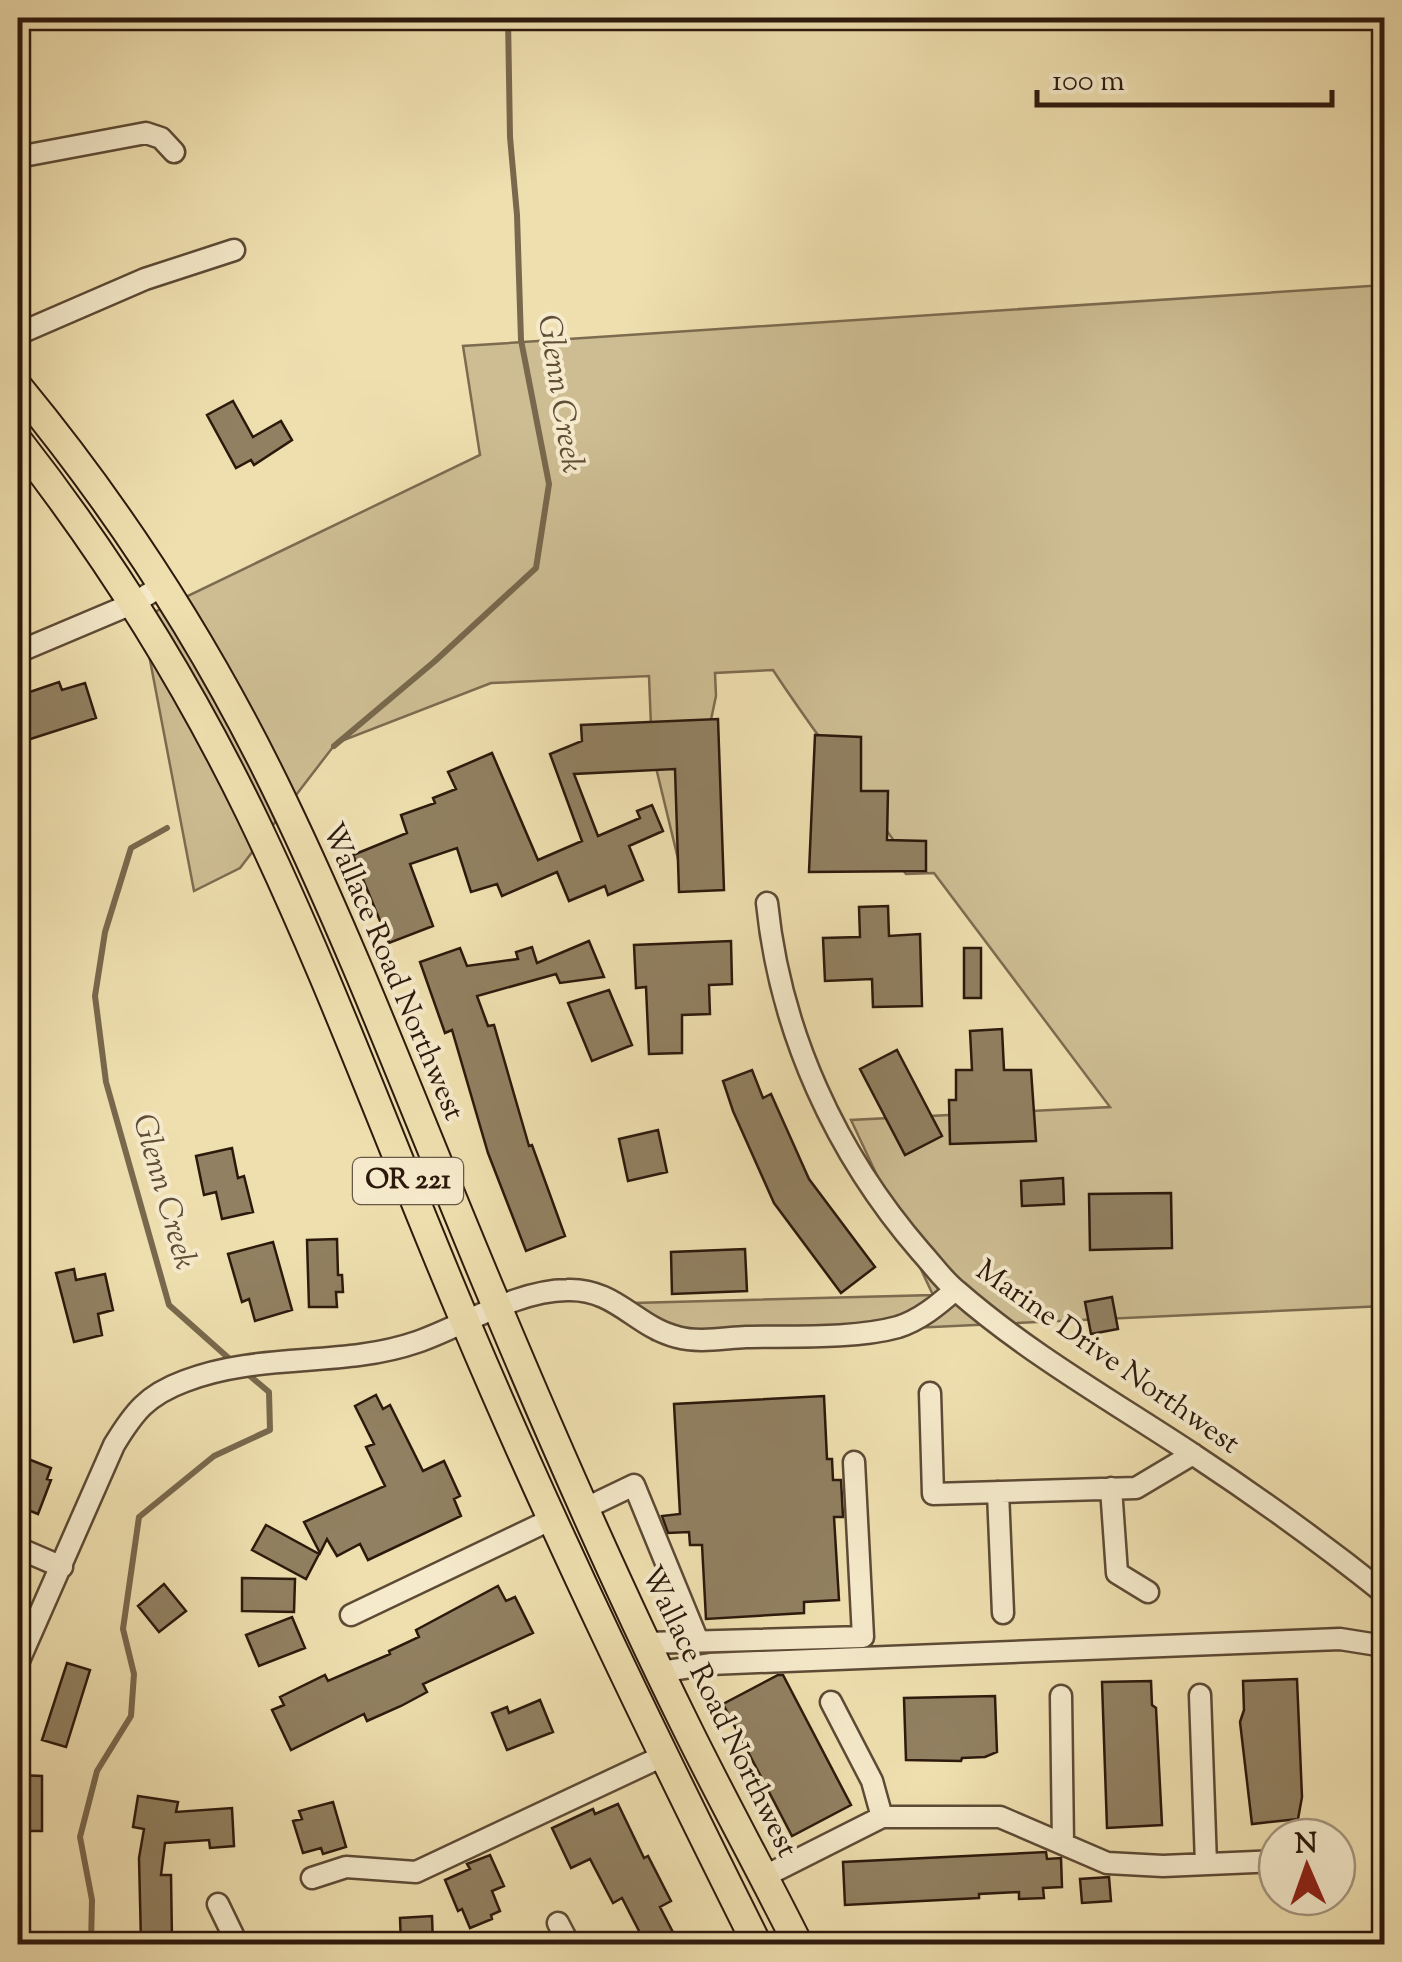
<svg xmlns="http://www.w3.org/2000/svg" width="1402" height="1962" font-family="'Sorts Mill Goudy',serif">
	<rect width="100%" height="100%" fill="#efdfaf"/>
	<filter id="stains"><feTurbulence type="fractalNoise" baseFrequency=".002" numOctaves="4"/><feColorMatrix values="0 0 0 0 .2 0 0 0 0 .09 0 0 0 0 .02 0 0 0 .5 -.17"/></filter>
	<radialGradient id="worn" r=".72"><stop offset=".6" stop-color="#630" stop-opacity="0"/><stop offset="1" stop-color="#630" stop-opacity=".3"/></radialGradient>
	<path fill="#cebd93" stroke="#7d6b50" stroke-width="2.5" d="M1384,285V1306L652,1340L634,1303L933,1295L851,1120L1110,1107L934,873L906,874L898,863L903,854C861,792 814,733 773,670L715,673L716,696L680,867L652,751L649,676L491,683L336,743L240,868L194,891L142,618L480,455L463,346Z"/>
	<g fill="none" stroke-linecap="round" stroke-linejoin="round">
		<path stroke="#79684d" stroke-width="6" d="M334,746L435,661L536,568L549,484L521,340L517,215L510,137L508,18
			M167,828L131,848L105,932L95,996L106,1082L169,1305L233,1362
			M91,1944L92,1900L80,1837L97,1771L131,1716L134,1674L123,1629L139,1517L214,1456L270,1430L269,1392L243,1370"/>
	</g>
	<path fill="#918061" stroke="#2c190c" stroke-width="2.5" d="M233,401L253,437L281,421L292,440L254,465L251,460L236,468L207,415Z
		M59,682L62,690L85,683L96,718L18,743V696Z
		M718,719L724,890L679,892L675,769L574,774L598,836L640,818L637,811L652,805L663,831L629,846L643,880L608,895L605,886L569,901L557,872L502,896L497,884L471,892L457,848L410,864L433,926L389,943L353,855L407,833L401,815L435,803L433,798L456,789L448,772L492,753L538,860L582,841L550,754L582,741L581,725Z
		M815,735L861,737V791H888L887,840L926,841V871L809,872Z
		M888,906L889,936L920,934L922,1006L873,1007L872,979L825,981L823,938L860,937L859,907Z
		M589,941L604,977L560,983L556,974L477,996L488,1026L494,1025L529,1146L532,1145L565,1236L526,1251L488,1153L452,1030L445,1033L420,962L460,948L467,966L518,959L516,952L532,947L537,963Z
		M731,941L732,984L709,985L710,1014L682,1015V1053L649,1054L646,987L636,988L634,945Z
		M964,948H981V998H964Z
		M609,990L632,1045L592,1061L568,1003Z
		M1002,1029L1004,1070H1031L1036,1141L950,1144L949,1100H956V1070H972L970,1031Z
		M897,1050L942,1136L905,1155L860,1069Z
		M752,1070L763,1098L771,1094L809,1179L875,1267L841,1293L774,1203L733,1111L723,1081Z
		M658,1130L667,1172L628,1181L619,1139Z
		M232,1148L238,1178L244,1176L253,1212L222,1219L216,1192L204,1195L196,1156Z
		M1063,1178L1064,1204L1022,1206L1021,1181Z
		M1171,1193L1172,1248L1090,1250L1089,1194Z
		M337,1239L338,1275H342L343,1292H336L337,1307H309L307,1240Z
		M273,1242L292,1310L255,1321L249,1299L242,1302L228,1254Z
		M745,1249L747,1291L672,1294L671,1252Z
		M74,1269L76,1280L105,1274L113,1310L98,1314L102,1335L74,1342L56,1273Z
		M1112,1297L1118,1329L1091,1334L1085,1302Z
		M376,1395L383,1409L390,1405L423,1471L444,1461L460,1496L454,1499L461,1516L368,1560L360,1544L337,1556L327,1539L320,1553L304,1522L385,1486L366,1447L374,1444L355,1406Z
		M824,1396L827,1459H832L833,1480H841L843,1517H834L839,1600L804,1602V1613L706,1619L702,1545H690L689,1532L668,1533L662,1516L680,1514L674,1404Z
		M18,1455L51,1468L47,1479L51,1480L38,1514L18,1506Z
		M266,1525L319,1554L306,1579L252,1550Z
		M242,1578L295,1579L294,1612L242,1611Z
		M164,1584L186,1611L159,1632L138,1606Z
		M498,1586L506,1601L515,1597L533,1633L423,1684L427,1692L401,1706L367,1721L364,1714L291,1750L272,1710L284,1705L280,1697L325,1675L328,1681L390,1654L389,1651L419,1637L416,1630Z
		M292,1617L305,1648L259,1666L246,1635Z
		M67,1663L90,1670L66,1747L42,1740Z
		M778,1675H783L851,1805L792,1836L723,1704Z
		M1297,1679L1302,1797L1298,1819L1252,1824L1240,1722L1244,1710L1243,1681Z
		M1151,1681L1152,1705L1156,1708L1162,1825L1107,1828L1102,1682Z
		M995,1696L997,1752L985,1757L962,1758L961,1761L906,1760L904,1698Z
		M540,1700L553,1732L507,1750L492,1713L507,1707L509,1713Z
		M18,1775L42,1776V1831H18Z
		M138,1796L178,1802L176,1812L232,1808L234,1846L210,1848L209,1840L165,1843L161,1875H171L172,1941L141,1942L139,1858L144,1829L133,1827Z
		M333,1802L346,1847L323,1854L321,1848L303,1853L293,1821L302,1819L299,1811Z
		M618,1804L644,1858L648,1856L671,1901L660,1907L679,1944H612L639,1931L622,1898L613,1903L590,1859L571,1868L552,1828L593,1809L595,1814Z
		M1046,1852L1047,1859L1061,1858L1062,1887L1043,1888L1044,1898L1019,1899V1892L979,1894V1898L845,1905L843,1862Z
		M490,1855L504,1886L492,1891L500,1911L491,1915L492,1919L470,1928L462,1909L458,1911L445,1880L470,1869L467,1864Z
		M1109,1877L1111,1901L1082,1903L1080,1879Z
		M432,1916L433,1944H401L400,1918Z"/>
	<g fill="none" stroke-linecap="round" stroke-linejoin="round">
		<g stroke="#5d4a35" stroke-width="25">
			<path id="minor" d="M18,157L146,133L161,138L174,152
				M18,334L145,279L234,250
				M18,652L134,603L163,585
				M767,903C780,1032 836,1154 921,1252C933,1265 943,1280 957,1291C1029,1354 1114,1402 1194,1455C1259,1498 1323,1544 1384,1593
				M930,1393L933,1494L1136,1488L1193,1454
				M1111,1488L1117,1573L1148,1592
				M998,1492L1003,1613
				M584,1509L634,1485L698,1641
				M18,1548L62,1567
				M351,1615L550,1520
				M647,1643L863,1637L854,1462
				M18,1663L114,1445C134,1412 147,1395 185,1381C259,1352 342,1368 417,1342C466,1325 514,1291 567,1290C615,1288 636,1327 677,1337C698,1343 724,1338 746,1337C791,1336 855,1339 898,1327C920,1320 938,1305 955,1290
				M660,1672L710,1664L1340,1639L1384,1646
				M1200,1695L1206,1864
				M1061,1696L1063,1844
				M831,1702L872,1781L882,1817
				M763,1877L882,1817H1000L1107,1863L1163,1866L1277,1861
				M312,1878L346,1867L416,1872L663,1756
				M218,1904L233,1935V1944
				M558,1923L569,1944"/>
		</g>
		<g stroke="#2c190c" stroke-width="32">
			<path id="major" d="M18,387C122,513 211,652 282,800C362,966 426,1140 498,1309C556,1447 616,1584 682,1718C719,1794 760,1868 798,1944
				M18,441C108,556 186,681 250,812C331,979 394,1155 467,1326C556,1536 655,1740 757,1944"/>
		</g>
		<use href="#minor" stroke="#f5eacb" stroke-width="20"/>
		<use href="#major" stroke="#efdfaf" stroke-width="28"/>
	</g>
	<g text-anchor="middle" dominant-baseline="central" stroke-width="8" stroke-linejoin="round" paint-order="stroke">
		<rect fill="#f5eacb" stroke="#685845" stroke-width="2.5" x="353" y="1158" width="110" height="46" rx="8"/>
		<g font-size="28" font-weight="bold" fill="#2c190c">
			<text x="408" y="1181">OR 221</text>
		</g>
		<g font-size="30" fill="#2c190c" stroke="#f5eacb">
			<text transform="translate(392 972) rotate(67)">Wallace Road Northwest</text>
			<text transform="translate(1107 1358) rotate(35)">Marine Drive Northwest</text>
			<text transform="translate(718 1712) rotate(64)">Wallace Road Northwest</text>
		</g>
		<g font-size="32" font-style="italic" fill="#604d37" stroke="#f5eacb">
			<text transform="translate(559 394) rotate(81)">Glenn Creek</text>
			<text transform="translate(163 1192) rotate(74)">Glenn Creek</text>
		</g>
	</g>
	<rect width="1402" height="1962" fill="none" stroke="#efdfaf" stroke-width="60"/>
	<rect x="20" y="20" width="1362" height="1922" fill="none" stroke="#2c190c" stroke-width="5"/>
	<rect x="30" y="30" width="1342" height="1902" fill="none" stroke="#2c190c" stroke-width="2.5"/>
	<g transform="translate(1307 1867) rotate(358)"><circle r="48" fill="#f5eacb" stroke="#a5967f" stroke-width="2.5"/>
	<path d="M0-8L18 38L0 25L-18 38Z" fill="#8f2418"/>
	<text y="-15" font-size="28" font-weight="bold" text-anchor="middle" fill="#2c190c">N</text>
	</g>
	<path d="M1037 90v15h295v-15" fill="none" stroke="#2c190c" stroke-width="5"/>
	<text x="1052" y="90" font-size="30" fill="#2c190c" stroke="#f5eacb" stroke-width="8" paint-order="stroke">100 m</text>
	<rect width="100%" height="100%" filter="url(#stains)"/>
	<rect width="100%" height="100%" fill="url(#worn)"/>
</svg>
